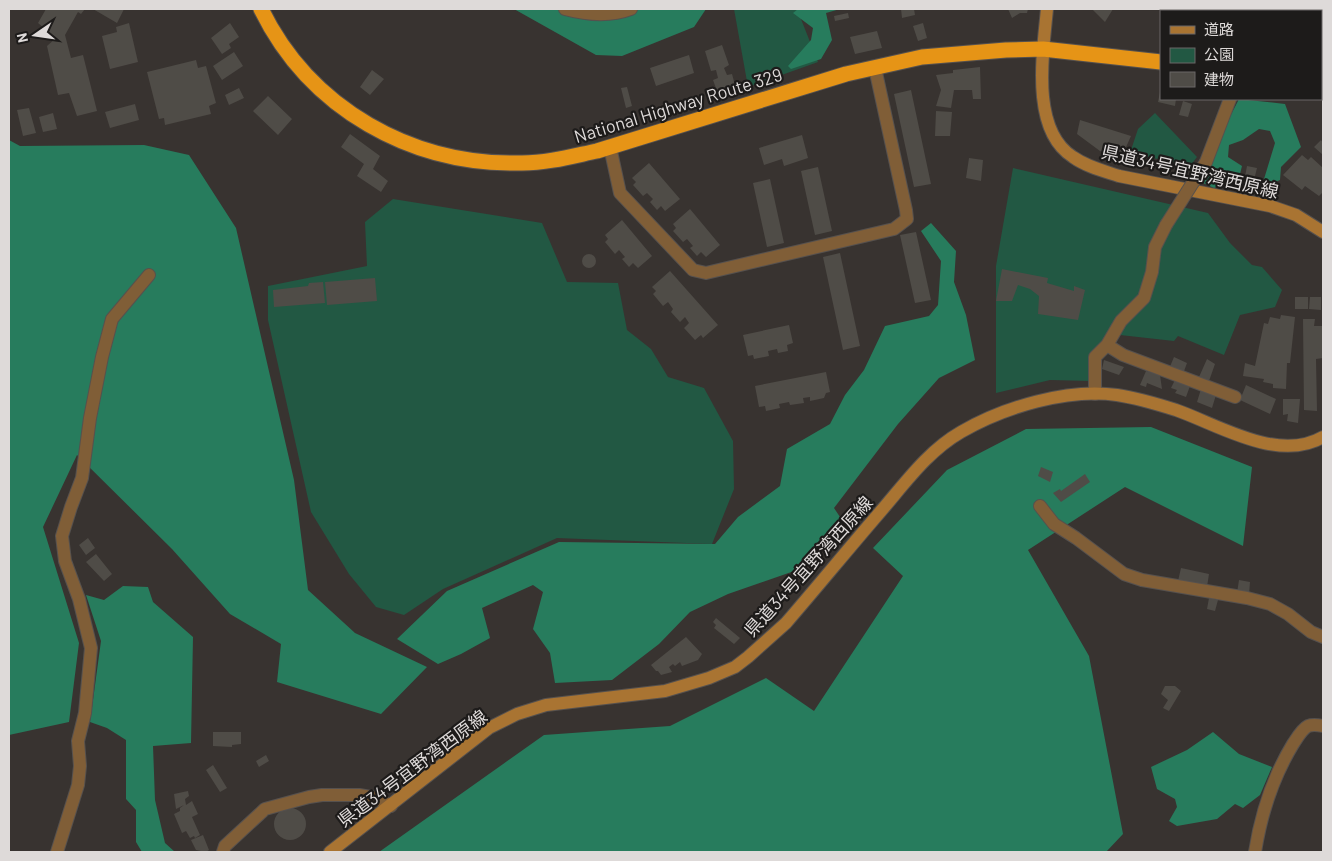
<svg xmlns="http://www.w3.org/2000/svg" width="1332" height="861" font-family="Barlow,'Noto Sans JP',sans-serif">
	<rect width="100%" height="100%" fill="#383330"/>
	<path fill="#225843" d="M734,9H797L818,62L748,87Z
		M1155,113L1197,157L1190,166L1130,153L1138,129Z
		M1013,168L1208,213L1230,243L1252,265L1262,267L1282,290L1275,307L1240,315L1224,355L1178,336L1174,341L1120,335L1101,357L1092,381L1050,380L996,393V266Z
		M393,199L542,223L567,282L618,283L627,330L651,349L668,377L704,388L733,441L734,489L712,544L557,538L443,589L404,615L376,607L349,574L311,512L268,320V286L367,266L365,222Z"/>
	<path fill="#277c5d" d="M514,9H706L694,27L622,56L596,55Z
		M798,9H840L826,13L832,40L821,59L791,69L788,66L811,40L813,28L793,13Z
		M1239,99L1285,104L1301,147L1281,167L1280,180L1271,184L1264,179L1275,143L1270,131L1259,129L1243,140L1229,145L1228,157L1242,166L1239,178L1214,188L1203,183L1221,134Z
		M9,140L20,146L144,145L189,155L236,228L294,480L308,590L355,633L427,667L381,714L277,682L281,644L230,614L172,549L77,455L43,527L79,643L69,722L9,735Z
		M931,223L956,251L954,282L966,315L975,360L939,378L898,424L834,508L842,520L800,569L728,594L690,612L659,644L612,680L555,683L550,653L533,629L543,592L533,585L482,608L490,638L461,654L438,664L397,639L447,591L559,542L715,544L738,517L780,486L787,449L830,424L845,395L864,370L885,326L929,316L938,305L941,261L921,231Z
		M1151,427L1252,467L1243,546L1125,487L1028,550L1089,656L1123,834L1106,852H379L544,735L670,726L766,678L814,711L903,576L873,548L947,470L1026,429Z
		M123,586L148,587L153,602L193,637L191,743L153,746L155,800L165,843L175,852H142L136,842V810L126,799V740L107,728L90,722L101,641L86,595L104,600Z
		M1213,732L1239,754L1272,767L1260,795L1243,808L1235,804L1217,819L1177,826L1169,821L1177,807L1175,799L1157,789L1151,767L1187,750Z"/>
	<path fill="#4f4c47" d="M46,9H85L81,14L78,12L65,35L71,58L83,55L97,111L77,116L69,93L58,95L47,46L56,38L38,23Z
		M93,9H124L117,23Z
		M901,9H914L915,15L902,18Z
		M1008,9H1028L1027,13H1020L1012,18Z
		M1092,9H1113L1105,22Z
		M848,13L849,18L835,21L834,16Z
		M129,23L138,62L110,69L102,36L117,32L116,27Z
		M230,23L239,37L229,44L231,48L222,54L211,38Z
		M923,23L927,38L918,41L913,26Z
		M877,31L882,48L855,54L850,37Z
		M722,45L729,65L724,68L727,75L732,74L735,85L717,91L713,80L718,78L716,70L711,71L705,51Z
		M234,52L243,66L222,80L213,66Z
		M689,55L694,73L656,86L650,68Z
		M196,60L198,68L206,66L216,103L209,106L211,114L165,125L164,118L159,119L147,72Z
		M980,67L981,99H973L972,90H954L951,108L936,106L941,90L936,75L953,73V70Z
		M372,70L384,79L370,95L360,87Z
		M627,87L632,106L626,108L621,88Z
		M239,88L244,98L229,105L225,95Z
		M911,90L931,184L914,187L894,94Z
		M1160,92L1161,99H1176L1175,106L1158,102Z
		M268,96L292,119L278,135L253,111Z
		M1183,101L1192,104L1188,117L1179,115Z
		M135,104L139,120L110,128L105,112Z
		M29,108L36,133L23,136L17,110Z
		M936,111L952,112L950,136H935Z
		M53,113L57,129L43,132L39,117Z
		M1080,120L1131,136L1122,156L1100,151L1077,134Z
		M350,134L380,156L373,169L388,181L381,192L357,176L364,164L341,147Z
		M802,135L808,158L784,166L782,159L764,165L759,148Z
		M1321,140L1323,143V155L1314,147Z
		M1302,155L1308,160L1311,157L1323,168V192L1319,196L1305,186L1302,190L1283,175Z
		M969,158L983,160L981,181L966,178Z
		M649,163L680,199L665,211L661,206L657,210L650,202L653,199L647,193L643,196L633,185L636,182L632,178Z
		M1247,166L1257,168L1253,184L1244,182Z
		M818,167L832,231L815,235L801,171Z
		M770,179L784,243L767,247L753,183Z
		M690,209L720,245L706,257L701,252L697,256L690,248L693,246L687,239L683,242L673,231L676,228L673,224Z
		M622,220L652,256L638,268L633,263L629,267L622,259L625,257L619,250L615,254L605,242L608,239L605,235Z
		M916,232L931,300L915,303L900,235Z
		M840,253L860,346L843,350L823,257Z
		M582 261a7 7 0 1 1 14 0a7 7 0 1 1-14 0Z
		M1002,269L1048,278L1047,283L1074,291V286L1085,290L1078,320L1038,314L1039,296L1030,289L1018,285L1012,301H996Z
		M670,271L718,325L703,338L701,335L695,340L684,328L689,323L685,317L680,322L671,312L673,309L668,302L663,306L653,294L656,291L652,287Z
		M375,278L377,301L327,305L325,282Z
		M323,282L325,303L274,307L273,290L308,286L309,283Z
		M1295,297H1308V309H1295Z
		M1310,297H1321V310L1309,309Z
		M1281,315L1295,317L1290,363H1287L1286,389L1273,388V384L1263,382L1264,379L1243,376L1245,363L1255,366L1264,323L1268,324L1270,317L1280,319Z
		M1303,319H1315L1314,326H1323V358L1316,359L1317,411L1304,410Z
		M789,325L793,343L787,345L788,351L778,353L777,349L768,351L769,356L754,359L753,355L748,356L743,335Z
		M1174,357L1187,363L1183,374L1169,369Z
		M1207,359L1215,364L1209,381L1199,377Z
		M1104,360L1124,367L1119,375L1102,369Z
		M1146,371L1160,375L1162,389L1147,383L1146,387L1140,385Z
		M826,372L830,392L826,393L824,398L810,401V397L803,398L804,403L790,405L789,402L779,404L780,408L766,411L765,406L759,407L755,386Z
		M1175,380L1190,386L1186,397L1175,393L1177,390L1171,388Z
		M1246,385L1276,399L1270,414L1240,400Z
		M1201,389L1216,395L1212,408L1197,402Z
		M1283,399H1300L1298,423L1287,421L1288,414L1283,415Z
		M1041,467L1053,472L1050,482L1038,476Z
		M1085,474L1090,482L1061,502L1053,493L1060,489L1061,491Z
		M88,538L95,548L86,555L79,545Z
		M96,554L112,574L104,581L86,562Z
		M1181,568L1209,574L1207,587L1178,581Z
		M1239,580L1250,582L1249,595L1237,593Z
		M1209,598L1218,600L1215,611L1207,609Z
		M716,618L740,638L734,644L714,628L716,625L713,622Z
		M686,637L702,654L698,660L682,666L680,662L675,666L673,664L669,667L672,672L661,675L658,671H656L651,665Z
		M1165,686H1175L1181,691L1169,711L1163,708L1168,700L1161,694Z
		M213,732H241V744L232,745V747L213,746Z
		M266,755L269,761L259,767L256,761Z
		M213,765L227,788L220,792L206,770Z
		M188,791L189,796L185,799L186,805L192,801L198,814L192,817L200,835L195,838L194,836L190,838L186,831L182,833L174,814L180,811V808L184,805L176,809L174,794Z
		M274 824a16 16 0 1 1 32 0a16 16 0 1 1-32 0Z
		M203,835L209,850L206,852L196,850L191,840Z"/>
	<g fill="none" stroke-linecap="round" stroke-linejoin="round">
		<g stroke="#56514e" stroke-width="14">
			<path id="street" d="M565,9C587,15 610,17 631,9
				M1321,31L1323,30
				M610,147L620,193L693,270L706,273L894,229L907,219L906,210L875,68
				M1206,162L1230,99
				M1107,345L1123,355L1235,397
				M1095,394V357L1107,345L1121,321L1144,298L1152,272L1155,247L1166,225
				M1040,506L1054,524L1076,538L1124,574L1142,580L1247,598L1270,604L1288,614L1311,632L1323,637
				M57,852L78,785L80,766L78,741L85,713L91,648L79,599L65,561L62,536L71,507L82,478L90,418L102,357L112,319L149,275
				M223,852L225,846L265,809L309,797L322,795H359L376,798L391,806
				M1255,852C1261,814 1273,777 1293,744C1297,738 1302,729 1308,726C1313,724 1318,725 1323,726"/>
		</g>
		<g stroke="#56514e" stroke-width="14">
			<path id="secondary" d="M1047,9C1043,52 1030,130 1073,157C1087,167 1104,171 1119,176L1270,206L1296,215L1323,232
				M330,852L489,728L517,714L546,705L665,691L709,678L735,667L748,657L786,623C818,586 849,548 881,511C906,482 928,451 961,432C1004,407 1068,388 1117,395C1137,398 1157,404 1176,410C1219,425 1278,463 1323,437"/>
		</g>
		<g stroke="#56514e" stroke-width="17">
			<path id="highway" d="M261,9C310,109 412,166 522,163C548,163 573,156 597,151L846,74L922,57L1006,50L1043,49L1161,62
				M1321,83L1323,84"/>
		</g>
		<use href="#street" stroke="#805e37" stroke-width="12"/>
		<use href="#secondary" stroke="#a97432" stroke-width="12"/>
		<use href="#highway" stroke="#e69416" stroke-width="15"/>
		<g stroke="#56514e" stroke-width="14" stroke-linecap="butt">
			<path id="street-bridge" d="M1166,225L1206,162"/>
		</g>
		<use href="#street-bridge" stroke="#805e37" stroke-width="12"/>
	</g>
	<g text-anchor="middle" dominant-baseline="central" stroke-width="4.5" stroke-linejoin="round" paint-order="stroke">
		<g font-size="18" fill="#dedad9" stroke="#1d1b1a">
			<text transform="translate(678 105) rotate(-17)">National Highway Route 329</text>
			<text transform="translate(1190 171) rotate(13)">県道34号宜野湾西原線</text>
			<text transform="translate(808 566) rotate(-48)">県道34号宜野湾西原線</text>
			<text transform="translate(412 768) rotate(-37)">県道34号宜野湾西原線</text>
		</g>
	</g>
	<rect width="1332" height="861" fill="none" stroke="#dedad9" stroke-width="20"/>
	<rect x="1160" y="10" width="162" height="90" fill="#1d1b1a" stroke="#6a6766"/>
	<rect x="1170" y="26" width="25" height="8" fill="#a97432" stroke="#6a6766"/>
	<text x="1204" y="35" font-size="15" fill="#dedad9">道路</text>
	<rect x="1170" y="48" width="25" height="15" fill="#225843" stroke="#6a6766"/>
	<text x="1204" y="60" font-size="15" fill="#dedad9">公園</text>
	<rect x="1170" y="72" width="25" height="15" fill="#4f4c47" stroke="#6a6766"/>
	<text x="1204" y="85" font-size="15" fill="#dedad9">建物</text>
	<g transform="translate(35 35) rotate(257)" stroke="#1d1b1a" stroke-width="4" paint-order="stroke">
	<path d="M0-4L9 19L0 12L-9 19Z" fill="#dedad9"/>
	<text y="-8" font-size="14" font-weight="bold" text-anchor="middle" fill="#dedad9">N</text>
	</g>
</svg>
